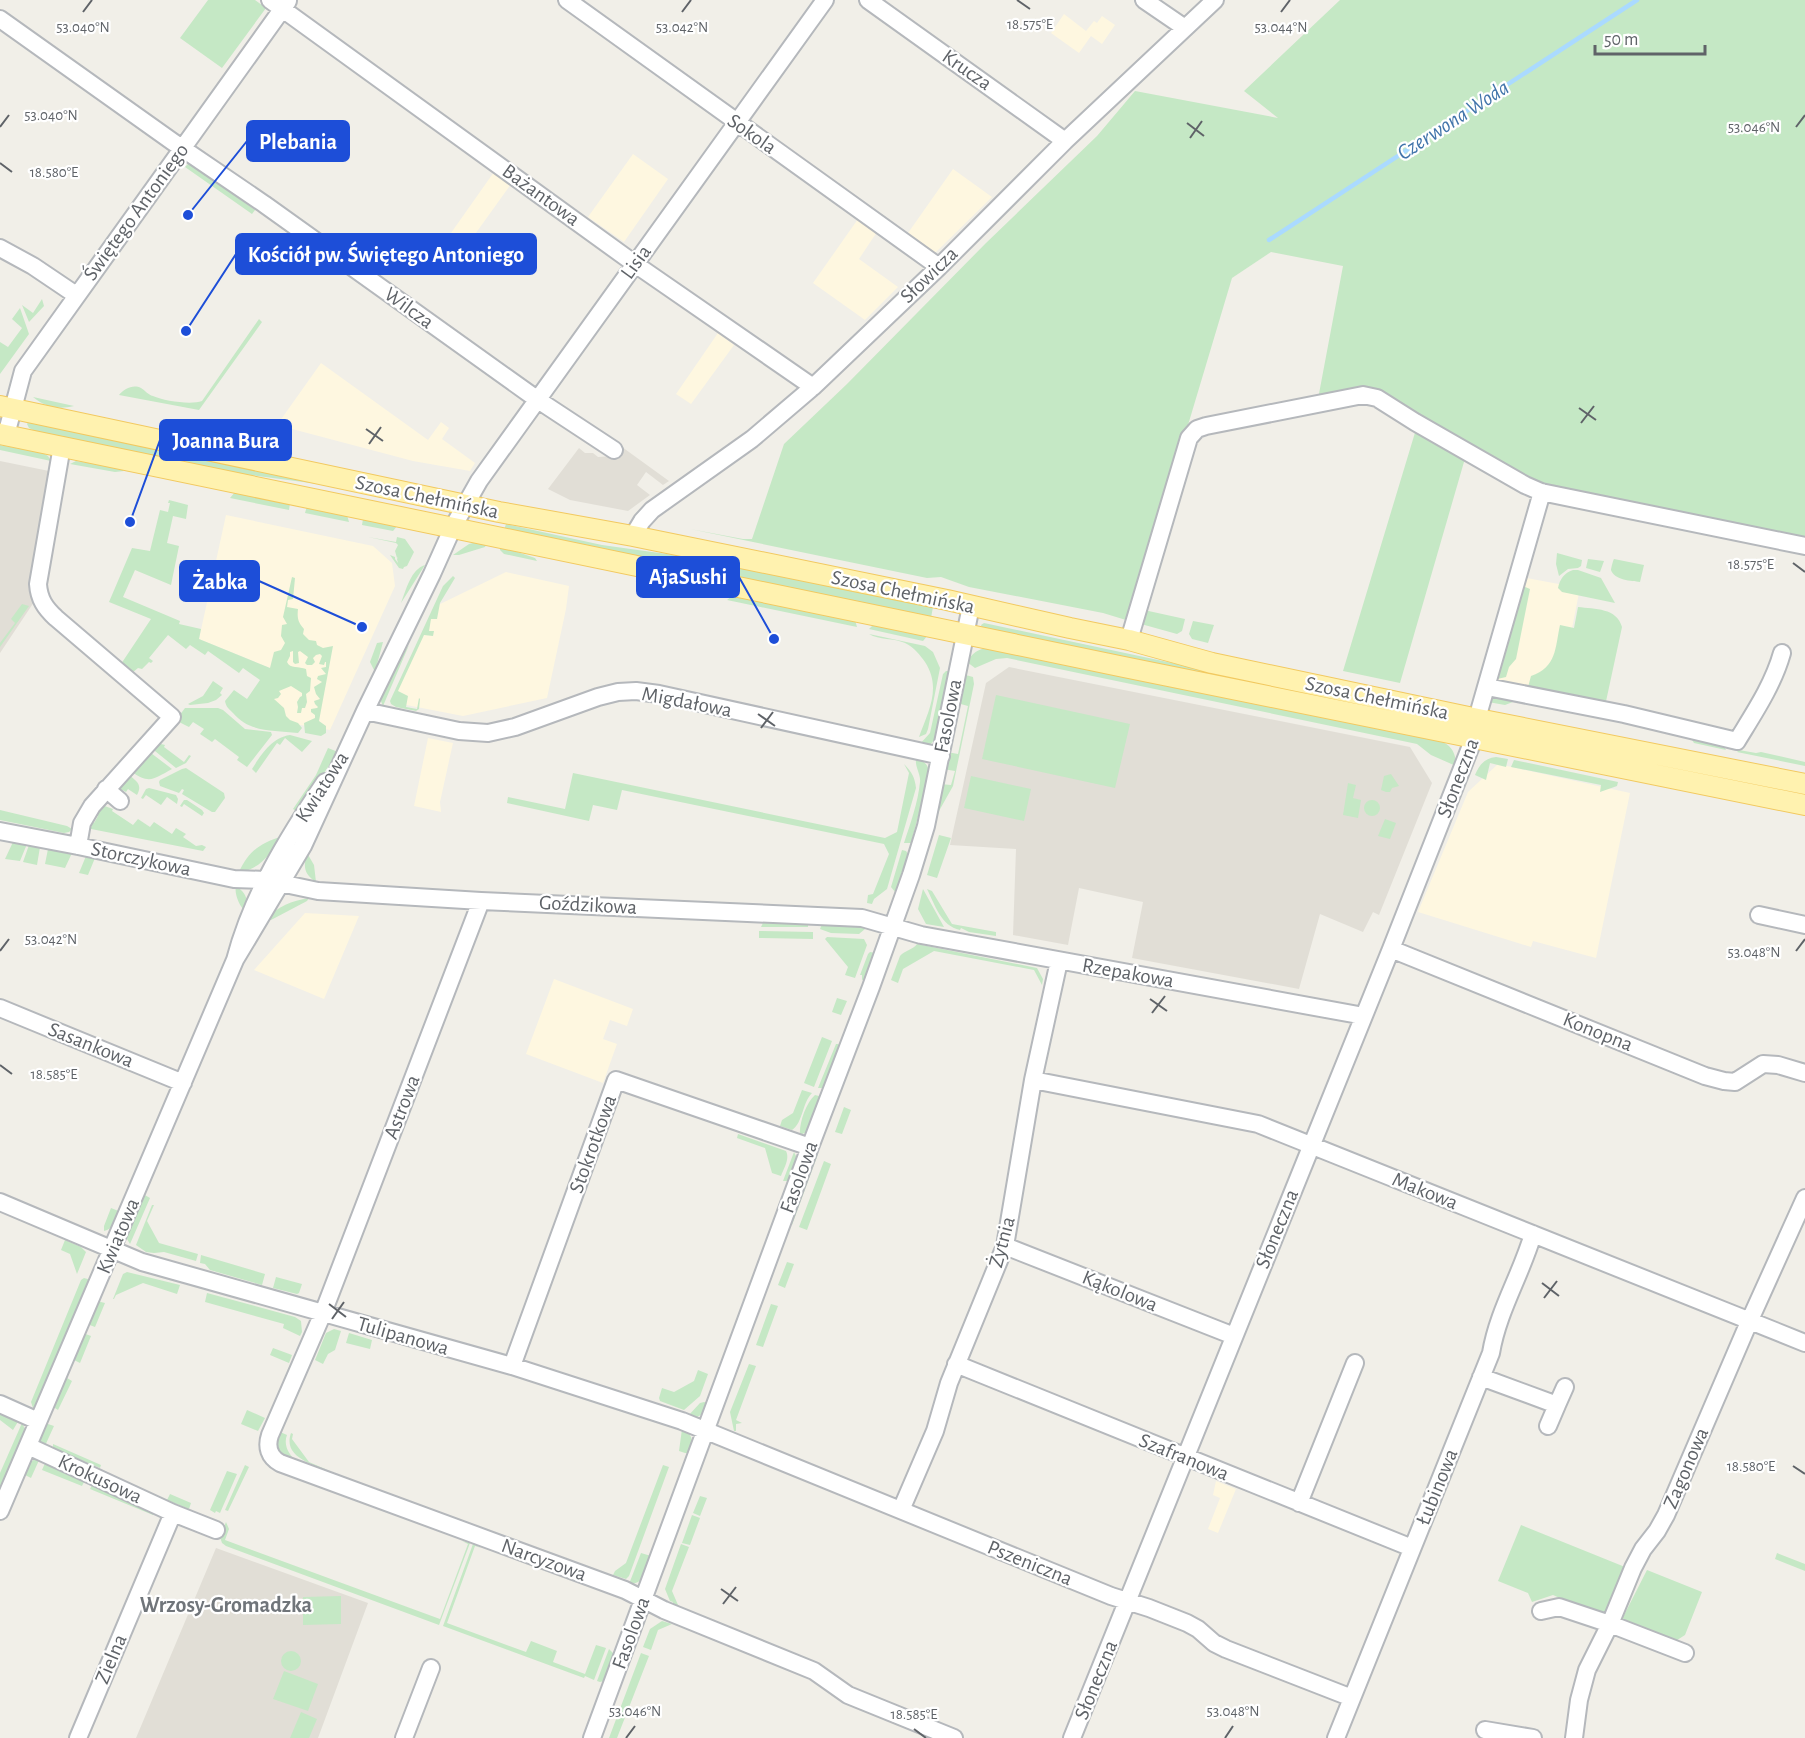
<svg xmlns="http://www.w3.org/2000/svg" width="1805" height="1738" font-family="'Alegreya Sans',sans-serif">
	<rect width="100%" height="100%" fill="#f1efe8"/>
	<path fill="#fef7e0" d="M1064,14L1086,31L1094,21L1097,23L1102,16L1115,25L1102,44L1091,36L1079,53L1051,33Z
		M633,154L668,179L624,242L588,217Z
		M953,169L992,197L935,253L908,233Z
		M494,172L511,184L468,244L451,233Z
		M858,219L877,232L859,259L898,287L865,320L813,283Z
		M718,333L734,345L691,404L676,394Z
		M321,363L428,440L441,422L449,428L442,439L475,463L470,471L413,461L277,425Z
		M226,515L373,546L392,563L395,586L330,730L259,718L270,668L199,639Z
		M506,572L569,586L566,609L547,698L463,716L391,702L436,606Z
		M1522,577L1580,588L1559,694L1493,680Z
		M428,738L453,743L440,802L441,812L414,806Z
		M1498,764L1630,793L1596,958L1533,941L1531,947L1418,912L1468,792Z
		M305,913L359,916L324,999L254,970Z
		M554,979L633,1009L627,1026L610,1020L603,1039L617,1044L603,1083L526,1054Z
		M1216,1481L1236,1489L1218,1533L1208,1529L1220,1498L1213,1495Z"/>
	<path fill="#e1ded6" d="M622,447L669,481L663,485L646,472L637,485L650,495L628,511L570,500L548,489L579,448L585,453H593L598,457L615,456Z
		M0,461L49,471L29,590L34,602L0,653Z
		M1009,667L1410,747L1432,783L1379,915L1373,912L1363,932L1320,914L1299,989L1132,958L1143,902L1079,888L1068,945L1013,935L1016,849L950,845L986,683Z
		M216,1548L368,1603L318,1738H136Z"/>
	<path fill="#c5e8c5" d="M208,0H255L266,8L222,68L180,38Z
		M1340,0H1805V539L1539,486L1373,388L1318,399L1343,266L1271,252L1232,278L1130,619L1126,620L1103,613L969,587L941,577L927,578L690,529L743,539H752L784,444L847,384L986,243L1097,136L1135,91L1278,118L1244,91Z
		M189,163L255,210L252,214L185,167Z
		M42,299L44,306L29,322L22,305L33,313Z
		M20,308L29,334L0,374V342L8,347L22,328L12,319Z
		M259,319L262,322L199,410L119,395C124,389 133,384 141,388C145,390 148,395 153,396C164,401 191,405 202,401Z
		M33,397L74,406C58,410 45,407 33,397Z
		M29,421L404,498L403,502L318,484L236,473L37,432L29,428L27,424Z
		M1417,426L1466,455L1400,683L1343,671Z
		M0,445L43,453L48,456L51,461L0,450Z
		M76,461L121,468L124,471L115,472L70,464Z
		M235,492L290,503L289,510L230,498Z
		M169,500L188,505L186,519L173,516L167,543L179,546L171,585L135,570L123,597L180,621L179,624L201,629L199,639L270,668L274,652L281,650L285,643L281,636L282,625L287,624L283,617L292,577L295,578L293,599L288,600L287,607L298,609C297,618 298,622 304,629L303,634L309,640L316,641L317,645L323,648L333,646L319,721L326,726V733L321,736L305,733L304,723L315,718V715L311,712V709L317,708L318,707L315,704L314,701L320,699L316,694L314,687L322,682L317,679L318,676L326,674L321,668L326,667V662H325L324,665L319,664L322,656L320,654L316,655L313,658L315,662L312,665H307L305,663L308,657L300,651L298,652L299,663L295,664L293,662V651L290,652V656L287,662C290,669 299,666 306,669L307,676L311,678L310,691L306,694L307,702L305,708H302L301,713H297L298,707L297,702L300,697L302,696V693L291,686L279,691L281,694L278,698L274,699L284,708L286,716L290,720L298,723L302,728L298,733C273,730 250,733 233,713C229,709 226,707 225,701L234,690L247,699L260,680L243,668L239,673L208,651L205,655L190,645L186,649L168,635L149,658L153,661L151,663L149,662L142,669L138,668L132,673L121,664L151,619L109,602L132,548L150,551L160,510L168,512L170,503H168Z
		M307,506L347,515L349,522L305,513Z
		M363,519L398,525L393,531L362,525Z
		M506,524L602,545L688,557L933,607L931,618L504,530Z
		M368,537L396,542L397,537L405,539L414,552L407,566L404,567L403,569L399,568L390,555L395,557V559L398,563L397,559L398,557L397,558L395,551L398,545L396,543Z
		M477,542L487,543L485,547L459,555H453L469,544Z
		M500,546L535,558L537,561L504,554L500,550Z
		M1557,553L1582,560L1581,566L1578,568L1568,569L1559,576L1556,564Z
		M1588,559L1604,561L1600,572L1586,568Z
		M1614,559L1644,565L1640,582C1632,581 1614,580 1611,570C1611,569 1613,560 1614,559Z
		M425,565L401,603C406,590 411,569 425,565Z
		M1573,570H1578L1601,578L1615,603L1562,592L1558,588C1560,579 1564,573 1573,570Z
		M453,576L455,578L440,603L437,619H431L429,631H434L433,636L424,635L398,691L408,696L406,707L417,709L419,698L420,699L419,709L416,711L396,707L391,704L390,701L443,586Z
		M635,581H668L711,591L713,598Z
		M1520,585L1530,589L1516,659L1509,667L1506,677L1493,680Z
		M733,595L855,620L857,627L727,600Z
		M22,604L29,606L0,647V643L15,623L11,619Z
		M1578,607C1595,609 1617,608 1622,627L1605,706L1528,687L1531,676C1557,667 1555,648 1560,625L1574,628Z
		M1144,610L1185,619L1182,631L1177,634L1141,624L1144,621Z
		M1193,621L1214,625L1208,643L1192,639L1189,634Z
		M984,623L1454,723L1455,725L1453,726L982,628L981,625Z
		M874,624L928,635L923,641L869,629Z
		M869,634L925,646L933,652L940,668L928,729L926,734L919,737C928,712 942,688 925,662C920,655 914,647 905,643C894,638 879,640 869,634Z
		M383,642L375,672L370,662L377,643Z
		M409,645L383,706L380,699L388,678Z
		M988,648L1071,665L1073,667L1076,666L1096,670L1098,672L1102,671L1443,742C1453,747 1456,755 1456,766L1431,755L1417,744L1007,658L996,659L975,668L967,662C972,653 978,649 988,648Z
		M946,671H949L937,737L929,746L919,745L930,733L943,674Z
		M962,674L973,677L974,684L953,786L939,811L920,873L940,784L951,785L955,771L943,769L947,752L958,754L968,706L957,703Z
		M213,681L223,688L220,693L222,695L216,700L208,703L190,705L188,704L203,696Z
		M1503,694L1688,731L1711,742L1723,745L1726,750L1694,743L1688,734L1518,700L1505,705L1488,702L1491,698Z
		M996,695L1130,724L1115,788L982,759Z
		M185,708H218L223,710L245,729L271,732L272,735L247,767L237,760L239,757L215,739L212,742L200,734L204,729L193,722L189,727L179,722V716Z
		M290,735L312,741L302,752L285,738L280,745L277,743L256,773L252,769C261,755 271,738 290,735Z
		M1523,736L1805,793V796L1523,739Z
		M157,743L165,745L164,747L184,762L189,755L191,756L186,763L176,768L150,747Z
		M328,748L338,752L298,812L293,809L316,775Z
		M147,750L172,769C155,778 150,785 132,772Z
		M1739,750L1756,753L1761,752L1805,762V766L1737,752Z
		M1496,757L1508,759L1506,767L1490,763L1486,780L1475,775C1479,765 1485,758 1496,757Z
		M916,759C925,761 929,765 929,775L911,843H904C910,824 918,803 920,782C921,774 915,768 916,759Z
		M1514,760L1618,782L1617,786L1600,792L1601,785L1511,767Z
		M904,764C912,772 915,778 916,788L887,889L874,899L872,904L867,903L868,895L873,894L889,854L884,844L622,790L617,810L593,805L589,821L507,803L508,797L565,809L573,773L885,838L897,832L909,773Z
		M186,768L224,793L225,798L215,812H212L182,794L184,790L182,789L179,793L160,786L159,782L160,780L182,769Z
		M128,774C136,781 143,784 137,795L128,789L126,792L115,786Z
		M1391,774L1399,786L1392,788L1390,792H1386L1381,790L1384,776Z
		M971,776L1031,789L1024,821L964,808Z
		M1348,783L1356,785L1353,798L1361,800L1358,818L1343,815Z
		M149,788L176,795L178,799L177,804L167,797L161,805L146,795L143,799L141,798L146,789Z
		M1364 808a8 8 0 1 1 16 0a8 8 0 1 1-16 0Z
		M184,800H187L202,810L204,813L202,816L184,804L182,807L180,806Z
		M99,804L113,809L112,811L133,825L138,819L150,827L154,822L172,834L176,828L186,834L183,837L196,846L202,845L206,847L203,851L86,828L88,820L94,823L98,816L92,813Z
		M0,810L67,826L72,829L69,832L64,833L0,820Z
		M1385,819L1396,823L1390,839L1378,836Z
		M939,835L951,838L937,878L927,875Z
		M282,836C270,854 261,869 239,872C249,850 260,844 282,836Z
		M13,842L27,844L20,861L5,859Z
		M29,845L40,847L37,865L23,862Z
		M48,849L72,853L65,868L45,864Z
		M902,850L906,851L908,854L896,893L891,887Z
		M307,853L314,865L316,882C304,874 303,867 307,853Z
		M86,856L95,858L88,875L79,873Z
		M236,886C246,893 249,899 245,911C239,906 234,893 236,886Z
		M923,889L944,927L926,924L918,909Z
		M927,889L932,891L952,924L996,932V936L969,932L961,928L960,930C941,926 935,905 927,889Z
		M309,898L307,901L271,920L265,919C279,906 291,901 309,898Z
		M763,923L808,924V927H761Z
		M822,924L865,927V929L859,934L831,933L820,929Z
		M759,931L813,932V939L759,938Z
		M827,937L864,939L867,945L855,978L845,975L848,967L825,939Z
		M917,944L1037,968L1043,979L1042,985L1034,970L934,951L903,969L898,983L891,980L900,956C905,950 913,950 917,944Z
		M870,952L876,953L865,979L862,980V975H860L868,954Z
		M837,998L847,1001L841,1015L832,1012Z
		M822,1037L832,1041L814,1087L804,1083Z
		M836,1044H838L840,1046L825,1088H818Z
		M802,1090L812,1093C802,1103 803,1123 792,1130L780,1126L782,1120L793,1113Z
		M815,1095L819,1096L821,1099L809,1131L800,1135C799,1123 806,1103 815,1095Z
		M844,1107L851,1110L842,1134L835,1132Z
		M738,1134L786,1151C790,1159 784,1168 781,1176L772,1173L765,1148L737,1138Z
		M794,1152L797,1158L790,1181H783Z
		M818,1154L792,1225L790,1221L814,1156Z
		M824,1161L831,1164L807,1230L799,1227Z
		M143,1194L150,1198L130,1244L127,1239V1233Z
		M152,1205H154L147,1221L159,1243L198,1254L196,1261L164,1252L154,1253L146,1252L136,1245Z
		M111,1208L121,1212C117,1219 113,1229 104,1231V1226Z
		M65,1240L81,1247L86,1252L77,1274L70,1254L61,1250Z
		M201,1255L265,1274L262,1285L210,1270L205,1264L200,1263Z
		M787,1262L794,1264L785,1288L778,1285Z
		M127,1272L180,1285L177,1294L143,1283L116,1295L114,1299H113L123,1274Z
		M276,1277L302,1284L299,1293L297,1294L273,1288Z
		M84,1278L91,1280L38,1404L33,1408L31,1402L81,1280Z
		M207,1293L295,1317L301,1321L302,1332L300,1336L283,1328L284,1324L205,1302Z
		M97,1301L105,1303L95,1327L87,1324Z
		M771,1304L778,1306L763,1347L756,1345Z
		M334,1329L341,1331L335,1350L328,1354L323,1364L315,1360L326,1333Z
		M83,1333L91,1336L80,1363L72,1359Z
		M349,1333L372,1340L370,1349L346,1343Z
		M273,1348L292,1355L289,1363L270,1355Z
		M749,1364L756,1366L736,1420L742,1423L736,1424V1431H734L730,1412Z
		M698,1370L708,1374L700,1396L684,1410L660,1401L659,1398L662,1388L674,1392L694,1381Z
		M67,1378L72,1381L58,1410L52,1406L63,1380Z
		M704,1402L708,1403L702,1414L696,1418L688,1416L700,1403Z
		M247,1410L265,1418L258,1431L241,1424Z
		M0,1413L19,1420L13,1430L0,1420Z
		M22,1423L25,1429V1435L0,1495V1473Z
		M45,1423L54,1426L44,1448C36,1440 41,1432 45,1423Z
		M682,1429C694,1434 693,1442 689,1453H685L679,1451Z
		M278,1431L287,1435C283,1445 289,1455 297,1462C282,1456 272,1448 278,1431Z
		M291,1433L293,1434L292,1439L309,1462L332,1472C315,1465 282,1458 291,1433Z
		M53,1444L101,1465L100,1468L53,1448Z
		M36,1458H40L31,1478L23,1474L27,1465Z
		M46,1461L86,1478L82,1486L42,1470Z
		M245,1465L249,1467L228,1511L225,1510Z
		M663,1465L669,1467L629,1576L626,1579L613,1575L615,1571L626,1563Z
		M227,1471L237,1474L220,1513L216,1511L215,1513L210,1510Z
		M94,1481L154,1511L153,1515L90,1489Z
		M170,1494L191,1503L189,1509L167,1500Z
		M700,1496L707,1498L700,1516L693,1513Z
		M692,1515L700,1518L690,1545L682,1543Z
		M226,1522L229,1529L225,1540L440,1619L468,1544L462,1541L470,1543L439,1625L226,1546L222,1543L220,1537Z
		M1521,1525L1625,1567L1631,1553L1634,1555L1608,1612L1600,1616L1553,1595L1532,1602L1528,1593L1498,1581Z
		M473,1544L481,1548L475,1546L447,1623L526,1652L531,1641L557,1651L553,1662L585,1674L596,1645L606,1648L594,1680L585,1676L584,1678L443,1626Z
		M681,1544L689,1547L672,1591L678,1605L681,1608L673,1604V1602L670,1601L665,1589Z
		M641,1553L651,1556C646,1570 646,1584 629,1584Z
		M1777,1553L1805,1564V1571L1775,1559Z
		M1647,1570L1702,1592L1685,1635L1671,1644L1620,1623Z
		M341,1596V1624L303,1625V1597Z
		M662,1621L672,1624L658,1630L651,1650L643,1647L650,1629Z
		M609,1649L614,1654L604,1681L600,1682L597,1681Z
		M281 1661a10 10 0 1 1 20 0a10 10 0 1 1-20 0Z
		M641,1653L649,1656L617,1738H609Z
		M284,1671L318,1684L308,1711L273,1699Z
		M301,1712L317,1719L309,1738H290Z"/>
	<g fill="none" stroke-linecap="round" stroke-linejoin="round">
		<path stroke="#aadaff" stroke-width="4.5" d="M1269,240L1637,0"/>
		<g stroke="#b5b8bc" stroke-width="20">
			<path id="minor" d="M270,0L635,264L813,387
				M567,0L939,267
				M868,0L1065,141
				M1144,0L1185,28
				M0,19L173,142L264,204L538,400L614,450
				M0,248L33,266L76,295
				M6,435L23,371L288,1
				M62,446L38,584C39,599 45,608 56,618L172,717L92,806L82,823L78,846
				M633,536L642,521L652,510L752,439L813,387L939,267L1065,141L1215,0
				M1129,640L1189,438L1197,429L1206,426L1363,395L1377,398L1415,422L1525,485L1541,492L1805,546
				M1487,687L1624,714L1737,741C1754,713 1773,685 1782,653
				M365,711L459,731L488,733L515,727L598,697L618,692L636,691L659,694L941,756
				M106,789L120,801
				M0,831L78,846L234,879L266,880L318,891L481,901L862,918L921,935L1364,1016
				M481,901L323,1313L270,1435C266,1447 269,1457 280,1463L625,1590L664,1610L814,1671L848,1695L954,1738
				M1759,915L1805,925
				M1391,949L1705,1076L1724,1081L1735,1082L1763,1064L1778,1065L1805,1073
				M235,960L303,846L365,711L432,574L453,527L479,481L825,0
				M0,1008L183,1083
				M1033,1080L1258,1124L1805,1343
				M0,1202L142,1262L512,1366L682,1421L1111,1596L1149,1608L1187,1623L1198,1629L1214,1643L1226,1649L1352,1698
				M1005,1246L1234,1336
				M956,1364L1412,1548
				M512,1366L616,1080L810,1147
				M1481,1377L1557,1405L1565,1387
				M0,1404L38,1421
				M1548,1426L1557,1405
				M28,1446L173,1513L216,1530
				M1299,1503L1355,1363
				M901,1510L935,1431L949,1383L1005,1246L1033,1080L1059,961
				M0,1511L235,960C252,895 288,837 325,782
				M1541,1611L1559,1607L1610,1624L1685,1653
				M1485,1730L1533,1738
				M78,1738L173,1513
				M404,1738L431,1668
				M592,1738L810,1147L871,987L911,875L926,826L971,606
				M1072,1738L1391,949L1474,738L1480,708L1542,492
				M1336,1738L1491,1353C1498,1311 1521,1275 1533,1234
				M1574,1738L1579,1700L1587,1670L1610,1624L1633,1568L1643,1549L1657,1531L1666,1515L1749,1322L1805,1198"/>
		</g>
		<g stroke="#f2c960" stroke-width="22">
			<path id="major" d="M0,406L499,512L633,536L947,600L1070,628L1129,640L1212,663L1478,719L1805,784
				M0,434L1124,667L1805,805"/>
		</g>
		<use href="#minor" stroke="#fff" stroke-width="16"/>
		<use href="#major" stroke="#fff2af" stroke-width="20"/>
	</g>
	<path fill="none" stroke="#5f6368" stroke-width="2" d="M1017,0L1030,9M83,12L92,0M682,12L691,0M1281,12L1290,0M1187,123L1204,136M0,127L9,115M1796,127L1805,115M1190,138L1202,121M0,163L12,172M1579,408L1596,420M1581,423L1594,406M366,429L383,441M369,444L381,427M1793,563L1805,572M758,714L775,726M761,728L773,712M0,951L9,939M1796,951L1805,939M1150,999L1167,1011M1152,1013L1165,996M0,1065L12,1074M1542,1283L1559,1296M1544,1298L1557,1281M329,1304L346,1317M332,1319L344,1302M1793,1466L1805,1474M721,1589L738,1601M723,1604L736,1587M914,1729L926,1738M626,1738L635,1726M1225,1738L1233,1726"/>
	<g text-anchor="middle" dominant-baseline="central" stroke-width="4.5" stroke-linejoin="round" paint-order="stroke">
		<g font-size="21" fill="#5f6368" stroke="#fff">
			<text transform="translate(967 70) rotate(35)">Krucza</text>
			<text transform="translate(752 134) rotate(35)">Sokola</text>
			<text transform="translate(541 195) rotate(36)">Bażantowa</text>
			<text transform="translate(136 212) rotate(-54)">Świętego Antoniego</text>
			<text transform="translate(636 262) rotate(-54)">Lisia</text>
			<text transform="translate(929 275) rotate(-44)">Słowicza</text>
			<text transform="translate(409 308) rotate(36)">Wilcza</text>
			<text transform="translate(427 497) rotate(12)">Szosa Chełmińska</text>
			<text transform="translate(903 592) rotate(12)">Szosa Chełmińska</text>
			<text transform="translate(1377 698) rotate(12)">Szosa Chełmińska</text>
			<text transform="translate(687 702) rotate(11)">Migdałowa</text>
			<text transform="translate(948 716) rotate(-79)">Fasolowa</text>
			<text transform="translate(1458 778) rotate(-69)">Słoneczna</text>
			<text transform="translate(322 787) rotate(-57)">Kwiatowa</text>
			<text transform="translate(141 859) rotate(12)">Storczykowa</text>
			<text transform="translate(588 905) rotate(3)">Goździkowa</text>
			<text transform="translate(1128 973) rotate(10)">Rzepakowa</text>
			<text transform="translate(1598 1032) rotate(22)">Konopna</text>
			<text transform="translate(91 1045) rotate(22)">Sasankowa</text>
			<text transform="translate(402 1107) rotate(-69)">Astrowa</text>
			<text transform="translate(593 1144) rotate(-70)">Stokrotkowa</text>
			<text transform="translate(799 1177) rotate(-70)">Fasolowa</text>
			<text transform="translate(1425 1191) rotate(22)">Makowa</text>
			<text transform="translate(1277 1229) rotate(-68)">Słoneczna</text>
			<text transform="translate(118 1236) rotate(-67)">Kwiatowa</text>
			<text transform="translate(1002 1242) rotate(-75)">Żytnia</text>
			<text transform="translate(1120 1291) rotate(22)">Kąkolowa</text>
			<text transform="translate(403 1336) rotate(16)">Tulipanowa</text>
			<text transform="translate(1184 1457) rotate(22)">Szafranowa</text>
			<text transform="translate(1686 1468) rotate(-67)">Zagonowa</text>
			<text transform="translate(100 1479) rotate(25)">Krokusowa</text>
			<text transform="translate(1437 1487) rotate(-68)">Łubinowa</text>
			<text transform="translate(544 1560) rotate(20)">Narcyzowa</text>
			<text transform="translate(1030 1563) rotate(22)">Pszeniczna</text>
			<text transform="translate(631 1633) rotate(-70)">Fasolowa</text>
			<text transform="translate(111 1659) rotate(-67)">Zielna</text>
			<text transform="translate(1096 1680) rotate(-68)">Słoneczna</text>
		</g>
		<g font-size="22" font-style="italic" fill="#4174aa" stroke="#fff">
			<text transform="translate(1453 120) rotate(-33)">Czerwona Woda</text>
		</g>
		<g font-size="22" font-weight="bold" fill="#70757a" stroke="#fff">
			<text x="226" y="1605">Wrzosy-Gromadzka</text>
		</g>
	</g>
	<g font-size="15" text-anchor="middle" fill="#5f6368" stroke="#fff" stroke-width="4.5" stroke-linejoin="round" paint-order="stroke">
		<text x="1030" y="29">18.575°E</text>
		<text x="83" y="32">53.040°N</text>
		<text x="682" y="32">53.042°N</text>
		<text x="1281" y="32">53.044°N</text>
		<text x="51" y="120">53.040°N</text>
		<text x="1754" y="132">53.046°N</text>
		<text x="54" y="177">18.580°E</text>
		<text x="1751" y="569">18.575°E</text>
		<text x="51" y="944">53.042°N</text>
		<text x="1754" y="957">53.048°N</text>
		<text x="54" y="1079">18.585°E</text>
		<text x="1751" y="1471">18.580°E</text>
		<text x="635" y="1716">53.046°N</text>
		<text x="1233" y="1716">53.048°N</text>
		<text x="914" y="1719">18.585°E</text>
	</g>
	<path fill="none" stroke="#1d4ed8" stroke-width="2" d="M188 215L247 141M186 331L236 254M130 522L160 440M774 639L739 577M362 627L259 581"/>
	<g fill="#1d4ed8" stroke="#fff" stroke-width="2">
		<circle cx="188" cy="215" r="6"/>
		<circle cx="186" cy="331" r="6"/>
		<circle cx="130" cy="522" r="6"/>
		<circle cx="774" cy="639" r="6"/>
		<circle cx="362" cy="627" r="6"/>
	</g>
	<g fill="#1d4ed8" stroke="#1d4ed8" stroke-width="2">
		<rect x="247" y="121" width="102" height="40" rx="6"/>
		<rect x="236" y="234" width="300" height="40" rx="6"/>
		<rect x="160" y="420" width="131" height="40" rx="6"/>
		<rect x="637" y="557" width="102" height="40" rx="6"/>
		<rect x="180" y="561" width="79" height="40" rx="6"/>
	</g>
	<g font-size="22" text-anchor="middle" font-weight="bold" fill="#fff">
		<text x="298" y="149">Plebania</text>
		<text x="386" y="262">Kościół pw. Świętego Antoniego</text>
		<text x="226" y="448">Joanna Bura</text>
		<text x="688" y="584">AjaSushi</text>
		<text x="220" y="589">Żabka</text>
	</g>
	<path d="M1595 45v9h110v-9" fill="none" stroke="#5f6368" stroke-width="3"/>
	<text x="1604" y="45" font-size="18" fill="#5f6368" stroke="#ffffff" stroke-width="4.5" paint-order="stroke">50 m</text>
</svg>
